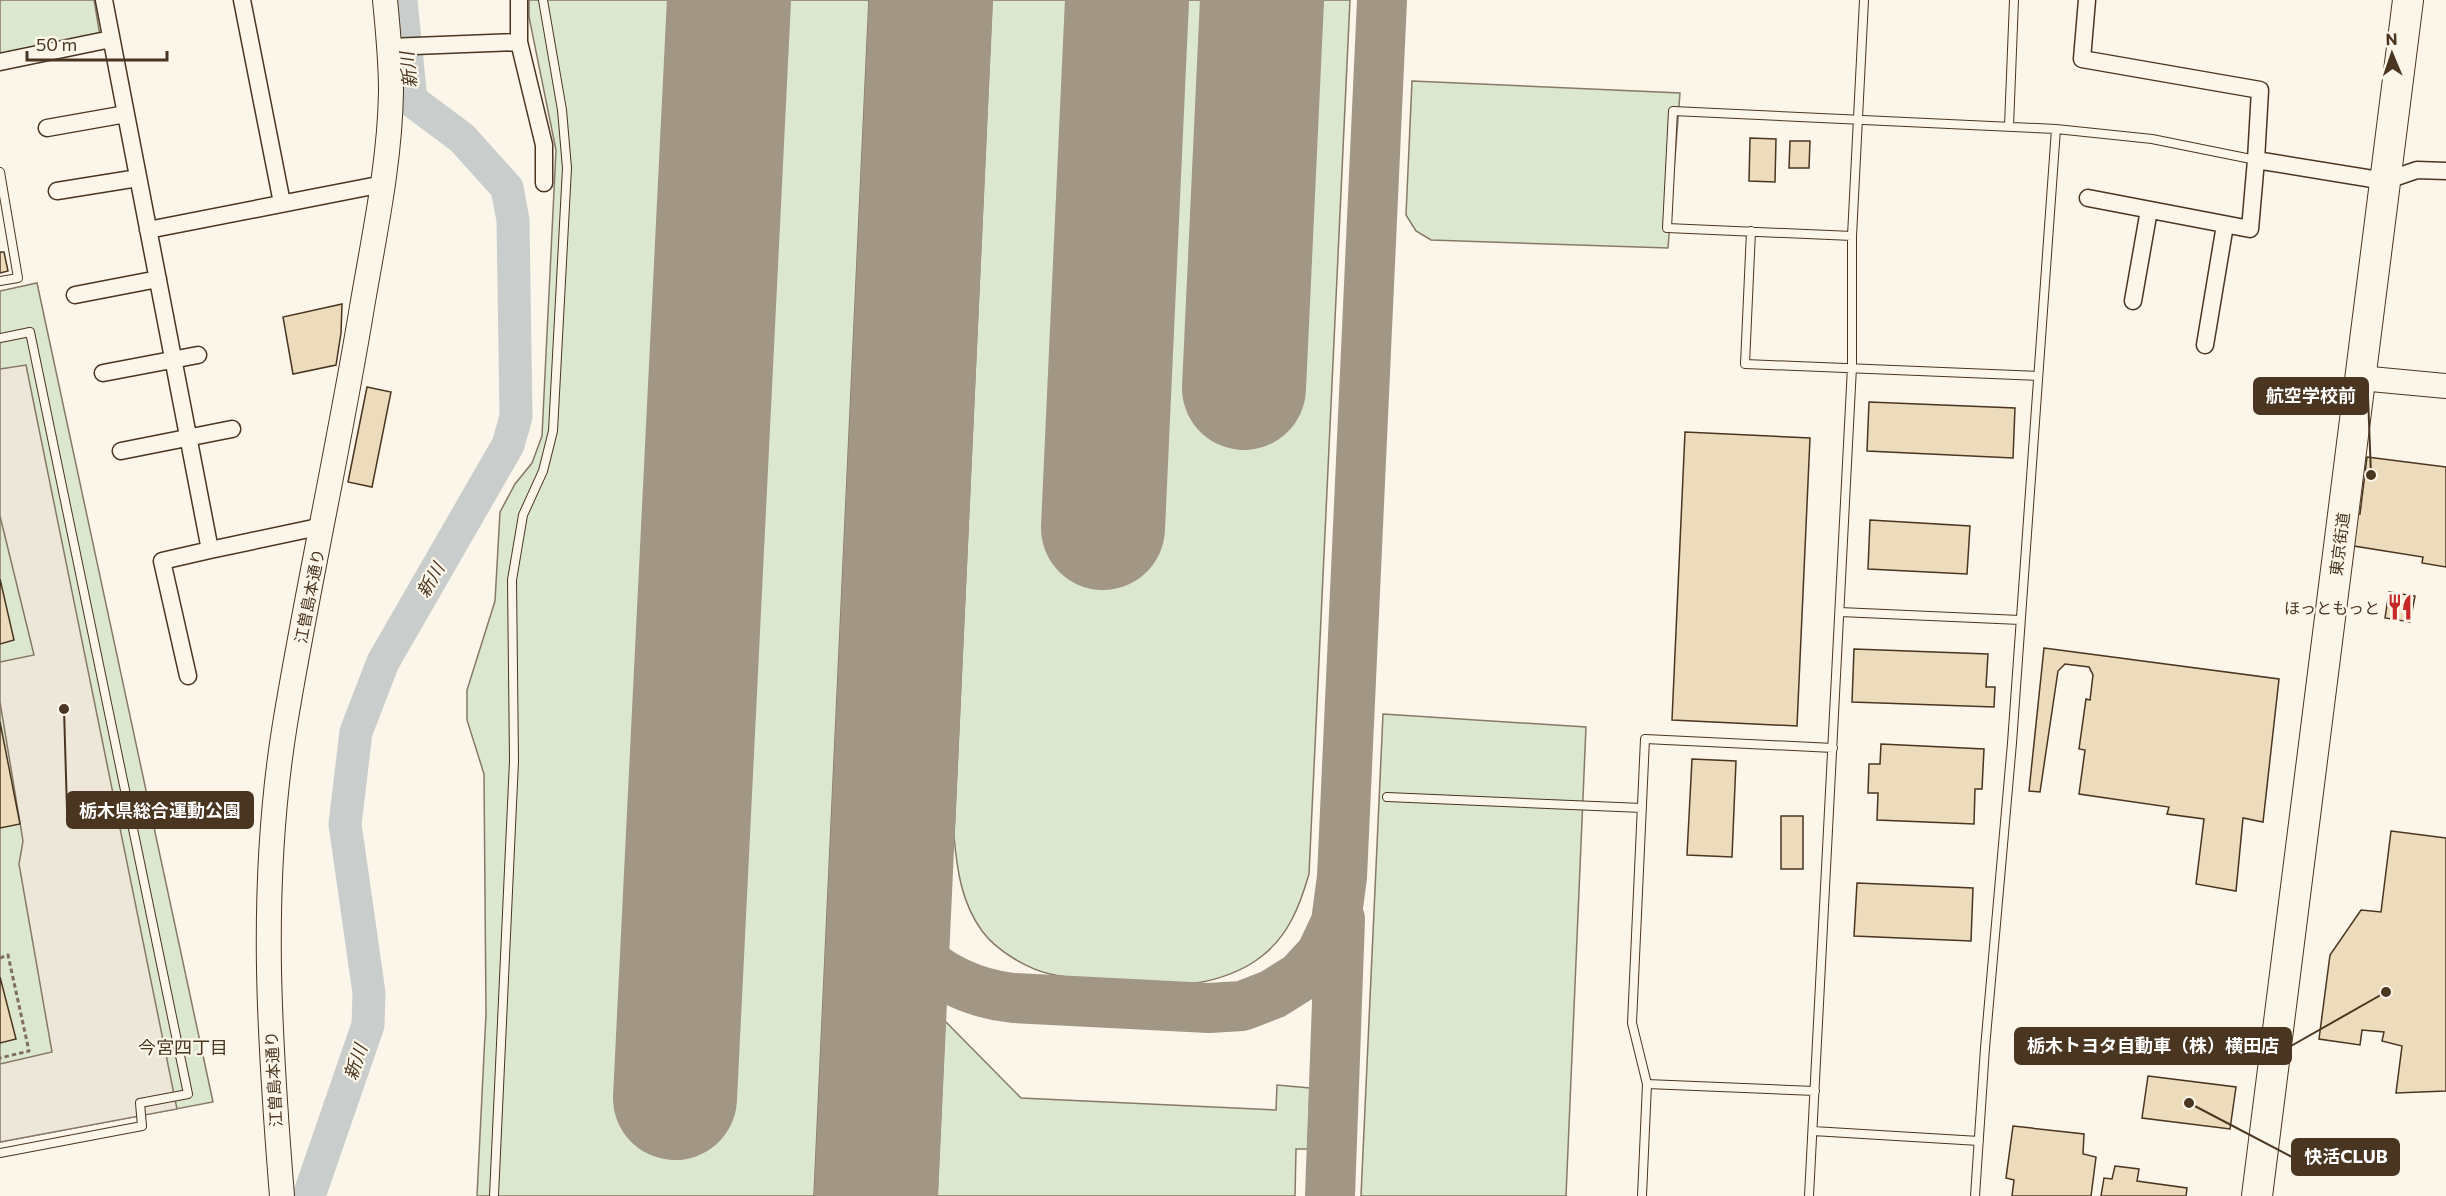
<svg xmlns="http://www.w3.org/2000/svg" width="2446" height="1196" font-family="Commissioner,'Noto Sans JP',sans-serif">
	<rect width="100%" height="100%" fill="#fbf6e9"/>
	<path fill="#dce7d0" stroke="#887966" stroke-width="1.5" d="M0,0H94L100,36L0,56Z
		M529,0H869L814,1196H477L486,1014L484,774L467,720V690L495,601L500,512L515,484L532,463L542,436L556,150L529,17Z
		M992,0H1350L1309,874C1300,905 1289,935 1262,956C1245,970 1218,980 1196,983C1180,985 1161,982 1145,981C1115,979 1080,981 1050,974C1026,968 997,951 982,931C961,902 957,869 954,836Z
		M1412,81L1680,93L1668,248L1431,240L1416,231L1406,215Z
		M37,283L213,1102L0,1142V291Z
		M1383,714L1586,727L1566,1196H1361Z
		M945,1021L1021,1098L1276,1110L1277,1085L1310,1088L1308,1149H1296L1295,1196H937Z"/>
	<path fill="#ede7d9" stroke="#887966" stroke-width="1.5" d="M26,365L177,1109L0,1142V1064L52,1052L19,864L23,841L0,702V662L34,655L0,516V369Z"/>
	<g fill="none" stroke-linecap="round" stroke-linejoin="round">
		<path stroke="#c9cecd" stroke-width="33" d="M309,1196L368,1025L369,993L345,824L356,732L383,662L508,445L516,417L513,220L507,188L462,138L411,100L401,0"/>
		<path stroke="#a29684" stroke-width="50" d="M889,917C896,927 902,939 910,948C937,977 975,994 1013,998L1209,1008L1242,1006L1273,994L1300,977L1321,954L1336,922L1342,877L1382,0
			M1330,1196L1340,919"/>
		<path stroke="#a29684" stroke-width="124" d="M1244,388L1262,0
			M1103,528L1127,0
			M675,1098L729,0
			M876,1196L931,0"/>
	</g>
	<path fill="#ecdcbc" stroke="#4a3520" stroke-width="1.5" d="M1750,138L1776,139L1775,182L1749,181Z
		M1790,141H1810L1809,168H1789Z
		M0,252H4L8,271L0,273Z
		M342,304L341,333L336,365L293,374L283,317Z
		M367,387L391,392L372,487L348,482Z
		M1869,402L2015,408L2013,458L1867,451Z
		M1685,432L1810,438L1797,726L1672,720Z
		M2367,457L2446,467V567L2422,563L2423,557L2354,546L2357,514H2360Z
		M1870,520L1970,526L1967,574L1868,569Z
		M0,579L14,640L0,644Z
		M2389,592L2415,596L2410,622L2385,618Z
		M2044,648L2279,679L2263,822L2243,818L2236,891L2196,884L2204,819L2167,814L2169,807L2079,794L2085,750L2079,749L2086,699L2090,700L2093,675L2089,667L2065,664L2058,671L2040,792L2029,791Z
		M1854,649L1988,654L1986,687H1995L1994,707L1852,702Z
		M0,722L20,824L0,828Z
		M1881,744L1984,749L1982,789H1975L1974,824L1877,820L1878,793H1868L1869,764H1880Z
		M1692,759L1736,761L1732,857L1687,855Z
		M1781,816H1803V869H1781Z
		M2391,831L2446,838V1091L2396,1093L2402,1046L2382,1041L2384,1032L2362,1030L2360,1045L2319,1039L2330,955L2361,910L2381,912Z
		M1857,883L1973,888L1971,941L1854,936Z
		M0,977L16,1039L0,1043Z
		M2148,1076L2236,1087L2230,1129L2142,1118Z
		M2013,1126L2084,1134L2083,1154L2096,1157L2091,1196H2012L2014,1180L2006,1178Z
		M2115,1166L2139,1169L2137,1181L2187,1188L2186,1196H2101L2104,1178L2112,1179Z"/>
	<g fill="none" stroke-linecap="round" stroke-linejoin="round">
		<g stroke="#4a3520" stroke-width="10">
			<path id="lane" d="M2009,126L2014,0
				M0,172L18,278L0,281
				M1751,231L1745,364L2038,376
				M1852,236L1667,228L1673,111L2056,129L2152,139L2256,160
				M0,338L30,332L188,1094L140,1103L142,1126L0,1153
				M1840,612L2020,620
				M1387,797L1642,808
				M1647,1084L1815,1091
				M1813,1131L1979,1141
				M494,1196L514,761L512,580L523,515L543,471L553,431L567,168L562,110L543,0
				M1642,1196L1647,1084L1632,1023L1645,739L1833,748
				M1809,1196L1852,367V236L1864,0
				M1975,1196L1985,1048L2012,743L2056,129"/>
		</g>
		<g stroke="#4a3520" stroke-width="19">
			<path id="street" d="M104,0L210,550L323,526
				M242,0L282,203
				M519,0V42L544,145V183
				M2087,0L2082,59L2260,90L2256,160L2385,181L2417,170L2446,171
				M389,47L519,42
				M0,62L111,39
				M47,128L126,114
				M57,191L138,178
				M2088,198L2250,229L2256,160
				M148,230L383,184
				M75,295L158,279
				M2133,301L2149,210
				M2205,345L2225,225
				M103,373L198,355
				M121,451L232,429
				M188,676L162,561L210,550"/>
		</g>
		<g stroke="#4a3520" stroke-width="26">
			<path id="secondary" d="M2360,378L2446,386
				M282,1196C269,1036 259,884 285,724C308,585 339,447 362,307C374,236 390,163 391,91C391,60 388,30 385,0"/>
		</g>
		<g stroke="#4a3520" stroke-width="32">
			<path id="highway" d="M2257,1196L2408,0"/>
		</g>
		<path stroke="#7f6f5c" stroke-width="3" stroke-dasharray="4.5 3" stroke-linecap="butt" d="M0,958L8,955L29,1051L0,1058"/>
		<use href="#lane" stroke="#fbf6e9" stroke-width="8"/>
		<use href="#street" stroke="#fbf6e9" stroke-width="16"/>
		<use href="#secondary" stroke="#fbf6e9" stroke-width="24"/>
		<use href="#highway" stroke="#fbf6e9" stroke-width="30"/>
	</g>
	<defs>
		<g id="restaurant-bare" transform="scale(2.07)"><path d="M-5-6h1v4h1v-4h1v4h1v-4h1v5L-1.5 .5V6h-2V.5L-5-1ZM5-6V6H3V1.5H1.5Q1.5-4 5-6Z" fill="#c62828" stroke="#fbf6e9" stroke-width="2.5" paint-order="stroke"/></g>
	</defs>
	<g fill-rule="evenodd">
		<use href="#restaurant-bare" x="2400" y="607"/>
	</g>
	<g text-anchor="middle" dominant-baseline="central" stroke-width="4.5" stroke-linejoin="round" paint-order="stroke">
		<g font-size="16" fill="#4a3520" stroke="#fbf6e9">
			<text transform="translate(2339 544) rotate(-83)">東京街道</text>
			<text transform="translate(309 596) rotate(-79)">江曽島本通り</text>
			<text transform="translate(273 1079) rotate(-93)">江曽島本通り</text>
		</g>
		<g font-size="16" fill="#4a3520" stroke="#fbf6e9" text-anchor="end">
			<text x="2380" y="607">ほっともっと</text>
		</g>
		<g font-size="18" font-style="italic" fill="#4a3520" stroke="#fbf6e9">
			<text transform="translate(408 70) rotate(-96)">新川</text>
			<text transform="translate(430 580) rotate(-60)">新川</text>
			<text transform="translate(355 1062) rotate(-71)">新川</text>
		</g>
		<g font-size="18" fill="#4a3520" stroke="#fbf6e9">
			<text x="183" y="1047">今宮四丁目</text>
		</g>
	</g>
	<path fill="none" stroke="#4a3520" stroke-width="2" d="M2371 475L2368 396M64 709L67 810M2386 992L2291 1046M2189 1103L2292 1157"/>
	<g fill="#4a3520" stroke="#fbf6e9" stroke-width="2">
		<circle cx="2371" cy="475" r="6"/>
		<circle cx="64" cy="709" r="6"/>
		<circle cx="2386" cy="992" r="6"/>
		<circle cx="2189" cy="1103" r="6"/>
	</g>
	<g fill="#4a3520" stroke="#4a3520" stroke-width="2">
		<rect x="2254" y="378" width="114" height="36" rx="6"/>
		<rect x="67" y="792" width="186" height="36" rx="6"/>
		<rect x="2015" y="1028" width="276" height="36" rx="6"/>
		<rect x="2292" y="1139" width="107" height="36" rx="6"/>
	</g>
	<g font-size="18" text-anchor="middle" font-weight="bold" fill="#fff">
		<text x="2311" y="402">航空学校前</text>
		<text x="160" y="817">栃木県総合運動公園</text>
		<text x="2153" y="1052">栃木トヨタ自動車（株）横田店</text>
		<text x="2346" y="1163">快活CLUB</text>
	</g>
	<g transform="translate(2392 54) rotate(358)" stroke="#fbf6e9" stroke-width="4.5" paint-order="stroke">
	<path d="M0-4.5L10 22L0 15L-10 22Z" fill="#4a3520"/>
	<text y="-9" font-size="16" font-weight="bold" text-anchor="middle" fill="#4a3520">N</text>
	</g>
	<path d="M27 51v9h140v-9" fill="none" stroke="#4a3520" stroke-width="3"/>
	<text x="36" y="51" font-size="18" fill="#4a3520" stroke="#fbf6e9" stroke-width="4.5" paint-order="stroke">50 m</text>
</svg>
